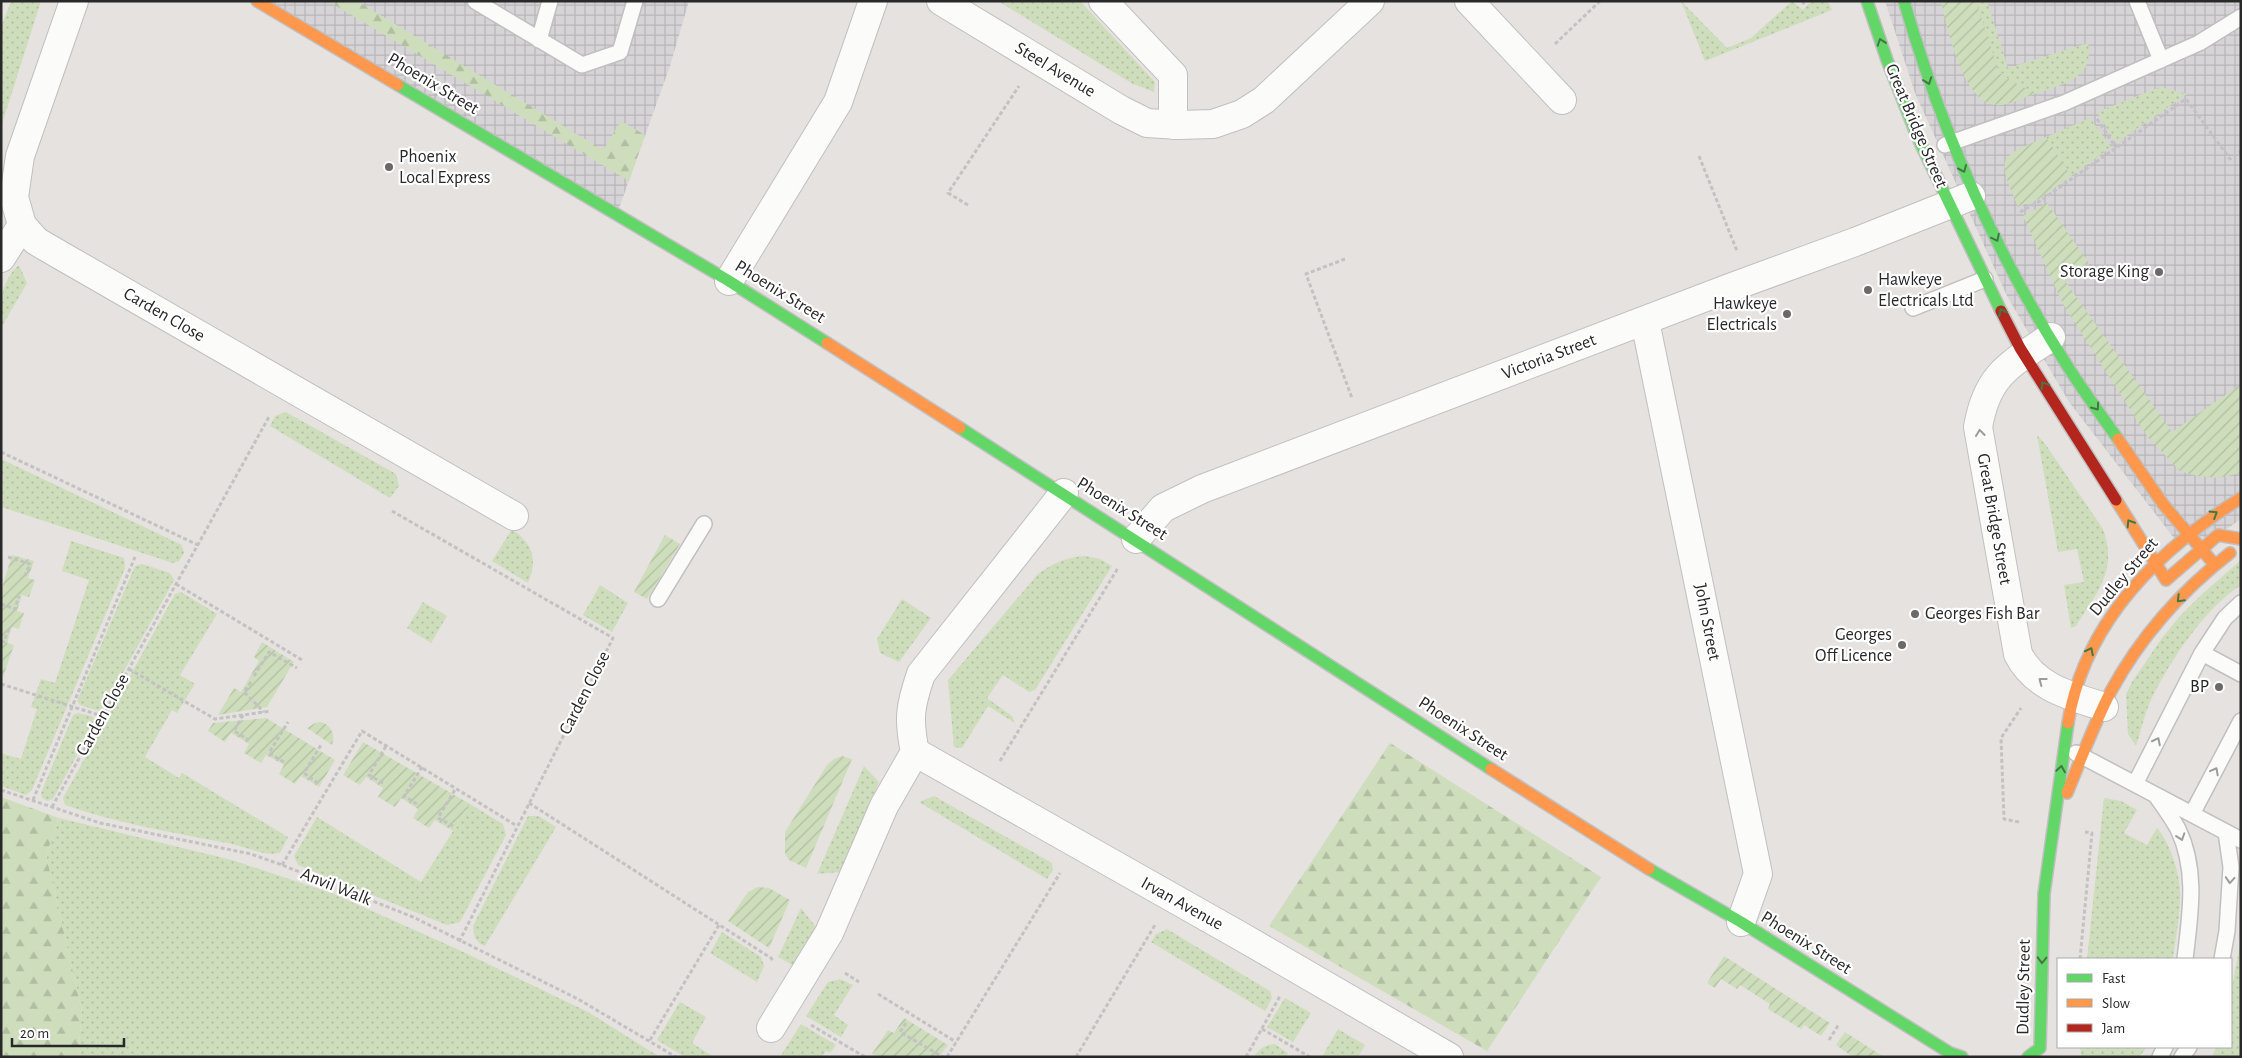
<svg xmlns="http://www.w3.org/2000/svg" width="2242" height="1058" font-family="'Alegreya Sans',sans-serif">
	<defs>
		<pattern id="industrial-grid" width="8" height="8" patternUnits="userSpaceOnUse" patternTransform="scale(1.25)"><rect width="8" height="8" fill="#d6d4d6"/><path d="M0 4h8M4 0v8" fill="none" stroke="#b8b6b8"/></pattern>
		<pattern id="grass-dots" width="8" height="8" patternUnits="userSpaceOnUse" patternTransform="scale(1.25)"><rect width="8" height="8" fill="#cedebc"/><path d="M2 2h.1M6 6h.1" fill="none" stroke="#b1bea2" stroke-width="1.8" stroke-linecap="round"/></pattern>
		<pattern id="forest-firs" width="22" height="20" patternUnits="userSpaceOnUse" patternTransform="scale(1.25)"><rect width="22" height="20" fill="#cedebc"/><path d="M5 1l3.5 6h-7zM16 11l3.5 6h-7z" fill="#b1bea2"/></pattern>
		<pattern id="garden-furrows" width="10" height="10" patternUnits="userSpaceOnUse" patternTransform="scale(1.25)"><rect width="10" height="10" fill="#cedebc"/><path d="M-1 1l2-2M0 10L10 0M9 11l2-2" fill="none" stroke="#b1bea2"/></pattern>
	</defs>
	<rect width="100%" height="100%" fill="#e6e2df"/>
	<path fill="url(#industrial-grid)" d="M257,1H689L670,66L617,214Z
		M1885,1H2241V519L2218,535L2177,542L2069,402L2007,296L1915,93Z"/>
	<path fill="url(#grass-dots)" d="M11,1H41L1,127V27Z
		M998,1H1080L1155,82L1154,92L1133,84Z
		M1681,1L1727,48L1751,38L1792,1L1803,10L1811,1H1828L1832,10L1705,61Z
		M1976,1H1987L2008,68L2088,43C2095,79 2062,84 2035,94L1999,73Z
		M2160,87L2187,94L2116,143L2097,112Z
		M2090,118L2111,147L2071,176L2046,137Z
		M19,265L27,283L1,328C1,301 0,282 19,265Z
		M286,412L396,474L399,486L390,498L270,426L275,416Z
		M2037,435L2046,445L2103,529C2118,571 2097,592 2076,626L2071,628L2064,585L2084,582L2077,549L2058,552Z
		M1,459L182,545L184,553L179,561L173,563L1,507Z
		M512,529C533,544 538,559 528,583L492,561Z
		M71,541L124,558L125,568L32,790L26,795L1,786V753L21,759L37,709L31,707L41,679L55,683L89,580L62,571Z
		M1085,556L1100,559L1112,566L1035,690L1029,692L1003,675L987,698L1012,716L1015,723L988,706L962,748L954,747L948,680L1038,574C1053,563 1067,557 1085,556Z
		M2241,560V585C2204,609 2169,662 2150,702C2144,716 2141,731 2136,746L2128,734L2126,694L2132,682L2162,638L2180,616L2200,596Z
		M142,564L170,573L174,580L103,709L99,711L80,705L77,701L135,566Z
		M600,585L628,603L612,632L583,615Z
		M181,592L217,614L180,675L195,684L177,713L172,710L145,757L179,778L182,773L288,837L280,853C264,856 249,848 232,844C176,833 119,824 65,805L63,798L175,594Z
		M902,599L931,618L899,662L880,653L877,639Z
		M423,602L447,616L431,643L407,628Z
		M78,713L92,716L96,720L53,799L47,801L42,798L41,793L73,715Z
		M864,766L879,782L840,872L817,874Z
		M934,796L1052,863L1053,870L1047,879L919,802Z
		M2104,798L2121,801L2137,810L2124,833L2147,845L2157,828C2171,844 2181,876 2180,897C2180,918 2175,939 2173,959H2087Z
		M470,804L503,824L506,835L460,922L447,925L298,865L294,856L317,817L421,882Z
		M528,816H539L556,827L485,946C475,942 474,937 473,926Z
		M59,818L232,860L334,894L457,949L588,1012L660,1057H78L82,1011L46,855Z
		M801,908L816,927L796,967L778,957Z
		M1167,929L1270,991L1272,998L1265,1011L1151,942L1156,934Z
		M722,932L761,957L764,966L757,982L710,953Z
		M2241,940V1057H2212L2216,1047H2231V991Z
		M840,979L853,985L834,1015L848,1025L841,1037L806,1016L828,982Z
		M1285,998L1311,1013L1293,1042L1267,1027Z
		M680,1002L706,1017L692,1043L714,1057H685L657,1040Z
		M801,1024L836,1045L830,1053L826,1051L822,1057H780Z
		M1338,1029L1365,1045L1358,1057H1322Z
		M1275,1044L1288,1053L1286,1057H1254C1259,1048 1265,1045 1275,1044Z
		M2080,1047H2147L2139,1057H2081Z"/>
	<path fill="url(#forest-firs)" d="M328,1H357L603,150L621,121L645,135L629,181Z
		M1390,743L1601,877L1487,1051L1269,926Z
		M1,797L59,818L46,855L82,1011L78,1057H1Z"/>
	<path fill="url(#garden-furrows)" d="M1941,1H1976L1999,73L2035,94C2025,97 2012,104 2001,105C1963,109 1948,29 1941,1Z
		M2046,137L2071,176L2039,199L2018,207C1998,158 1995,158 2046,137Z
		M2047,203L2089,263L2065,281L2172,432L2241,384V473L2218,478L2197,476L2180,471L2147,436L2063,304L2023,216Z
		M665,535L680,544L647,599L634,592Z
		M12,555L34,561L28,578L35,580L29,597L22,595L17,611L24,613L19,629L12,627L7,643L14,645L3,677L1,675V591Z
		M262,642L294,662L292,665L267,707L218,715L234,688L241,692L259,661L254,657Z
		M266,718L335,760L319,787L301,776L295,784L279,774L284,765L266,755L261,763L244,753L249,744L231,733L225,742L208,731L213,723Z
		M320,722C331,724 336,735 332,745L307,728L315,723Z
		M363,742L470,804L453,831L435,820L429,828L413,818L418,809L401,798L395,807L378,797L383,788L366,777L360,785L343,775Z
		M842,756L852,759L806,868L789,860L785,854V832L827,765L834,759Z
		M758,887L769,888L790,900L769,948L728,921L748,892Z
		M1724,956L1830,1023L1821,1036L1804,1025L1801,1029L1768,1009L1770,1004L1740,985L1737,989L1721,979L1715,988L1707,983Z
		M904,1018L948,1045L939,1057H884L872,1054L888,1030L894,1033Z
		M1845,1032L1884,1057H1853L1836,1045Z"/>
	<g fill="none" stroke-linecap="round" stroke-linejoin="round">
		<g stroke="#c1bfc0" stroke-width="18">
			<path id="lane" d="M475,1L582,65L620,52L635,1
				M2137,1L2161,60
				M539,40L550,1
				M1945,145L2064,103L2199,43L2241,17
				M1913,308L1985,279
				M658,599L704,524
				M2202,653L2225,618L2241,603
				M2076,753L2241,840
				M2135,784L2202,653L2241,674
				M2157,797C2164,807 2172,818 2178,829C2198,871 2190,915 2185,959
				M2192,814L2241,721
				M2222,959L2227,931L2231,867L2226,832
				M2160,1057L2165,1047
				M2182,1057L2189,1047"/>
		</g>
		<g stroke="#c1bfc0" stroke-width="30">
			<path id="street" d="M74,1L20,156L14,197L22,225L36,241L60,255L514,516
				M941,1L1121,110L1147,123L1179,125L1213,124L1242,114L1264,100L1370,1
				M1103,1L1173,75V125
				M1469,1L1562,100
				M1,258L22,225
				M729,281L838,102L873,1
				M1645,321L1758,874L1741,922
				M2051,337C2009,365 1987,375 1978,427L2018,654C2035,688 2071,696 2104,707
				M1136,539L1163,508L1202,489L1732,287L1855,242L1971,196
				M915,752L1242,937L1449,1057
				M771,1028L829,933L884,806L915,752C908,719 910,706 921,674L1064,493"/>
		</g>
		<g stroke="#c1bfc0" stroke-width="14">
			<path id="fast" d="M1867,1L1887,60L1917,136L2001,311
				M1904,1C1941,130 1996,254 2068,367C2084,392 2101,415 2118,439
				M398,85L729,281L827,343
				M960,428L1491,769
				M1649,869L1741,922L1950,1053L1962,1057
				M2028,1057L2040,1048L2044,894L2068,723"/>
		</g>
		<g stroke="#c1bfc0" stroke-width="14">
			<path id="slow" d="M257,1L398,85
				M827,343L960,428
				M2118,439L2163,504L2215,565
				M2116,500L2166,580L2218,535L2241,539
				M2068,723C2084,623 2158,550 2241,498
				M1491,769L1649,869
				M2067,793C2081,759 2094,724 2111,691C2141,636 2181,591 2230,553"/>
		</g>
		<g stroke="#c1bfc0" stroke-width="14">
			<path id="jam" d="M2001,311L2020,348L2116,500"/>
		</g>
		<path stroke="#c3c2c2" stroke-width="3" stroke-dasharray="4 2.5" stroke-linecap="butt" d="M1802,1L1805,5
			M1555,44L1600,1
			M2097,119L2116,148
			M1699,156L1737,251
			M968,205L948,193L1019,86
			M2020,212L2040,201L2186,99L2230,159L2241,151
			M1345,259L1306,274L1352,398
			M1,452L198,545
			M392,511L613,638L459,942
			M8,557L30,564L25,576
			M176,584L302,660
			M1,604L15,609L19,596
			M1,641L4,642L9,628
			M129,669L215,719L271,711
			M254,676L269,652L297,668
			M251,682L244,692L264,712
			M1,684L102,716
			M243,715L234,731L249,740
			M1000,761L1118,568
			M284,762L269,753L288,722
			M318,783L304,773L321,745
			M383,783L369,775L386,746
			M1,790L100,823L251,854L282,865L413,917L578,999L676,1057
			M33,800L135,557
			M529,803L771,958L773,961
			M417,804L404,796L422,767
			M52,807L270,415
			M2019,822L2004,819L2001,738L2021,708
			M453,826L438,818L456,788
			M282,865L362,731L517,826
			M2080,959L2092,833L2085,832
			M845,973L859,982
			M878,994L956,1042
			M906,1023L900,1032L943,1057
			M811,1025L865,1057
			M1262,1029L1310,1057
			M650,1040L719,925
			M1829,1040L1839,1024
			M947,1057L1060,873
			M1076,1057L1155,925
			M1246,1057L1280,996"/>
		<use href="#lane" stroke="#fbfbfa" stroke-width="15"/>
		<use href="#street" stroke="#fbfbfa" stroke-width="28"/>
		<use href="#fast" stroke="#63d668" stroke-width="11"/>
		<use href="#slow" stroke="#ff974d" stroke-width="11"/>
		<use href="#jam" stroke="#b3261e" stroke-width="11"/>
	</g>
	<defs><path id="oneway-chevron" d="M-2-3.5L2.5 0L-2 3.5" fill="none" stroke-width="1.6" stroke-linecap="round" stroke-linejoin="round" transform="scale(1.25)"/></defs>
	<g stroke="#437745">
		<use href="#oneway-chevron" transform="translate(1881 42) rotate(-109)"/>
		<use href="#oneway-chevron" transform="translate(1928 81) rotate(70)"/>
		<use href="#oneway-chevron" transform="translate(1963 169) rotate(66)"/>
		<use href="#oneway-chevron" transform="translate(1996 238) rotate(64)"/>
		<use href="#oneway-chevron" transform="translate(2002 312) rotate(-117)"/>
		<use href="#oneway-chevron" transform="translate(2044 385) rotate(-122)"/>
		<use href="#oneway-chevron" transform="translate(2096 407) rotate(55)"/>
		<use href="#oneway-chevron" transform="translate(2214 514) rotate(-32)"/>
		<use href="#oneway-chevron" transform="translate(2130 523) rotate(-122)"/>
		<use href="#oneway-chevron" transform="translate(2180 599) rotate(135)"/>
		<use href="#oneway-chevron" transform="translate(2090 651) rotate(-63)"/>
		<use href="#oneway-chevron" transform="translate(2061 769) rotate(-81)"/>
		<use href="#oneway-chevron" transform="translate(2042 960) rotate(91)"/>
	</g>
	<g stroke="#9c9c9c">
		<use href="#oneway-chevron" transform="translate(1980 433) rotate(-97)"/>
		<use href="#oneway-chevron" transform="translate(2042 681) rotate(-143)"/>
		<use href="#oneway-chevron" transform="translate(2157 741) rotate(-63)"/>
		<use href="#oneway-chevron" transform="translate(2215 771) rotate(-62)"/>
		<use href="#oneway-chevron" transform="translate(2181 837) rotate(71)"/>
		<use href="#oneway-chevron" transform="translate(2230 880) rotate(94)"/>
	</g>
	<g fill="#6b6a69" stroke="#fff" stroke-width="2">
		<circle cx="389" cy="167" r="5"/>
		<circle cx="2159" cy="272" r="5"/>
		<circle cx="1868" cy="290" r="5"/>
		<circle cx="1787" cy="314" r="5"/>
		<circle cx="1915" cy="614" r="5"/>
		<circle cx="1902" cy="645" r="5"/>
		<circle cx="2219" cy="687" r="5"/>
	</g>
	<g text-anchor="middle" dominant-baseline="central" stroke-width="4.5" stroke-linejoin="round" paint-order="stroke">
		<g font-size="18" fill="#292929" stroke="#fff">
			<text transform="translate(1055 70) rotate(31)">Steel Avenue</text>
			<text transform="translate(433 84) rotate(31)">Phoenix Street</text>
			<text transform="translate(1916 126) rotate(67)">Great Bridge Street</text>
			<text transform="translate(780 292) rotate(32)">Phoenix Street</text>
			<text transform="translate(164 315) rotate(30)">Carden Close</text>
			<text transform="translate(1549 357) rotate(-21)">Victoria Street</text>
			<text transform="translate(1122 509) rotate(32)">Phoenix Street</text>
			<text transform="translate(1994 519) rotate(80)">Great Bridge Street</text>
			<text transform="translate(2124 577) rotate(-50)">Dudley Street</text>
			<text transform="translate(1707 622) rotate(79)">John Street</text>
			<text transform="translate(585 693) rotate(-63)">Carden Close</text>
			<text transform="translate(103 715) rotate(-61)">Carden Close</text>
			<text transform="translate(1463 729) rotate(33)">Phoenix Street</text>
			<text transform="translate(336 887) rotate(22)">Anvil Walk</text>
			<text transform="translate(1182 904) rotate(29)">Irvan Avenue</text>
			<text transform="translate(1806 943) rotate(32)">Phoenix Street</text>
			<text transform="translate(2024 987) rotate(-89)">Dudley Street</text>
		</g>
		<g font-size="18" fill="#292929" stroke="#fff" text-anchor="end">
			<text x="399" y="157" text-anchor="start">Phoenix<tspan x="399" dy="21">Local Express</tspan></text>
			<text x="2149" y="272">Storage King</text>
			<text x="1878" y="280" text-anchor="start">Hawkeye<tspan x="1878" dy="21">Electricals Ltd</tspan></text>
			<text x="1777" y="304">Hawkeye<tspan x="1777" dy="21">Electricals</tspan></text>
			<text x="1925" y="614" text-anchor="start">Georges Fish Bar</text>
			<text x="1892" y="635">Georges<tspan x="1892" dy="21">Off Licence</tspan></text>
			<text x="2209" y="687">BP</text>
		</g>
	</g>
	<rect width="2242" height="1058" fill="none" stroke="#292929" stroke-width="5"/>
	<rect x="2057" y="958" width="175" height="90" fill="#ffffff" stroke="#a9a9a9"/>
	<rect x="2067" y="974" width="25" height="8" fill="#63d668" stroke="#a9a9a9"/>
	<text x="2102" y="983" font-size="15" fill="#292929">Fast</text>
	<rect x="2067" y="999" width="25" height="8" fill="#ff974d" stroke="#a9a9a9"/>
	<text x="2102" y="1008" font-size="15" fill="#292929">Slow</text>
	<rect x="2067" y="1024" width="25" height="8" fill="#b3261e" stroke="#a9a9a9"/>
	<text x="2102" y="1033" font-size="15" fill="#292929">Jam</text>
	<path d="M12 1038v8h112v-8" fill="none" stroke="#292929" stroke-width="2.5"/>
	<text x="20" y="1038" font-size="15" fill="#292929" stroke="#ffffff" stroke-width="4" paint-order="stroke">20 m</text>
</svg>
